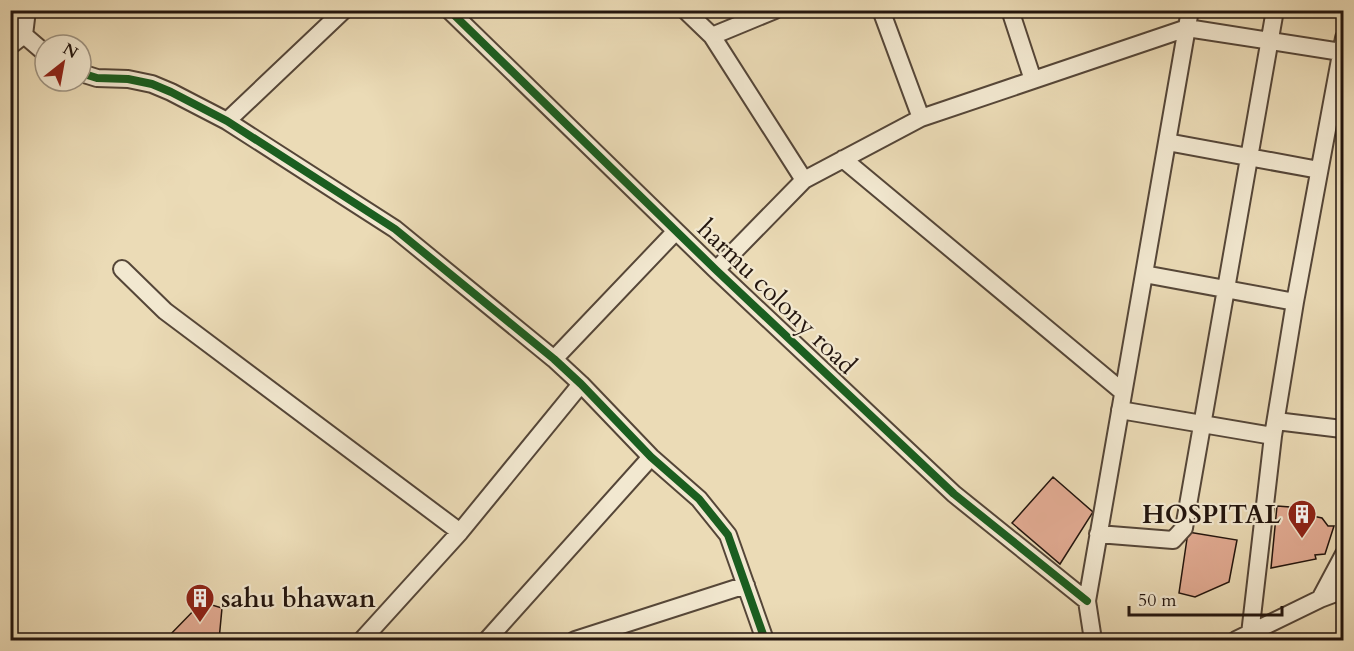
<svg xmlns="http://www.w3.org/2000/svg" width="1354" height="651" font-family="Cardo,serif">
	<rect width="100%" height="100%" fill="#ebdbb6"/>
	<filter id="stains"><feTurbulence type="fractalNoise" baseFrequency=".00333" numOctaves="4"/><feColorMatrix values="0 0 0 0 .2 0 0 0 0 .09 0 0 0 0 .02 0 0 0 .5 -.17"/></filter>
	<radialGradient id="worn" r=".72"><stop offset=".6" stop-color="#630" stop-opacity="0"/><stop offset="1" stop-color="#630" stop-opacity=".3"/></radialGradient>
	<path fill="#e3ac94" stroke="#23150e" stroke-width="1.5" d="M1053,477L1093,512L1060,564L1012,523Z
		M1277,506L1303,508V514L1322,518L1328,526H1334L1325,554L1315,555L1316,559L1271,568Z
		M1188,532L1237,540L1229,582L1195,597L1179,593Z
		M202,602L222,608L219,640H165Z"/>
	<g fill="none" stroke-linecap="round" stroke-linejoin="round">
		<g stroke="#554638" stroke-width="20">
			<path id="street" d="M449,10L716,270L954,494L1087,601
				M685,10L712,36L804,180
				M881,10L921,118
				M1010,10L1033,80
				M24,35L27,10
				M712,36L775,10
				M10,46L24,35L45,53
				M81,73L97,78L128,79L152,84L171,92L227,121L395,229L554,359L581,384L651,457L699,499L728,535L765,640
				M227,121L344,10
				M1167,142L1319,170
				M843,159L1123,392
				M122,269L165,311L460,532
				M716,270L804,180L921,118L1187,28L1341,52
				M1144,274L1295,302
				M554,359L676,231
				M1120,410L1273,436
				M1276,421L1342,429L1344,430
				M1098,534L1173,540L1184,528L1275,10
				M1320,599L1344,554
				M1250,634L1273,436L1295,302L1344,38
				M362,640L460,532L581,384
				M487,640L651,457
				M575,640L746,585
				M1093,640L1087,601L1190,10
				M1236,640L1320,599L1344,590"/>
		</g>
		<use href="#street" stroke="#f2e8d0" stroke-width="16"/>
		<g stroke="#f2e8d0" stroke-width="11">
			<path id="cycleway" d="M449,10L716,270L954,494L1087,601
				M81,73L97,78L128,79L152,84L171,92L227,121L395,229L554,359L581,384L651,457L699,499L728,535L765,640"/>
		</g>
		<use href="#cycleway" stroke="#1b5e20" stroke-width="8"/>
	</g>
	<defs>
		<g id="building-pin" transform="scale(1.5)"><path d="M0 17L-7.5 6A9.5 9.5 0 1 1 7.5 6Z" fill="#8f2418" stroke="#f2e8d0"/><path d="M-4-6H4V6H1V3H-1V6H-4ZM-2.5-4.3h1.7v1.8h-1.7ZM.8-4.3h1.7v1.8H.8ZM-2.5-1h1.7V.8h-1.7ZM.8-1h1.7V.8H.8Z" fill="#fff"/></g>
	</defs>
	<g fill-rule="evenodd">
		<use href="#building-pin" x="1302" y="514"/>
		<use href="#building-pin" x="200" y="598"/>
	</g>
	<g text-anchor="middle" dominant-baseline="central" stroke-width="4.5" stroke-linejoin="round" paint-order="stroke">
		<g font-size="26" fill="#23150e" stroke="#f2e8d0">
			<text transform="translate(777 297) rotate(44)">harmu colony road</text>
		</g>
		<g font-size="26" font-weight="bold" fill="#23150e" stroke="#f2e8d0" text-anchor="end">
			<text x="1281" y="514">HOSPITAL</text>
			<text x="221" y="598" text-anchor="start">sahu bhawan</text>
		</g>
	</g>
	<rect width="1354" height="651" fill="none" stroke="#ebdbb6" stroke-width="36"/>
	<rect x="12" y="12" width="1330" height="627" fill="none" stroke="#23150e" stroke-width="3"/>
	<rect x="18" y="18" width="1318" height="615" fill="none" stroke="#23150e" stroke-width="1.5"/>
	<g transform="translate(63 63) rotate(31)"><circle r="28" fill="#f2e8d0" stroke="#9f9482" stroke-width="1.5"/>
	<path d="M0-4.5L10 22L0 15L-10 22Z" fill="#8f2418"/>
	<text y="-9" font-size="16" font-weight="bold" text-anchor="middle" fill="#23150e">N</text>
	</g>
	<path d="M1129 606v9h153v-9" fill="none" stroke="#23150e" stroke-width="3"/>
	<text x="1138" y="606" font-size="18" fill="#23150e" stroke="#f2e8d0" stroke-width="4.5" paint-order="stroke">50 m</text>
	<rect width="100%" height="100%" filter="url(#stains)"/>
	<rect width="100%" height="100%" fill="url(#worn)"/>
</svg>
